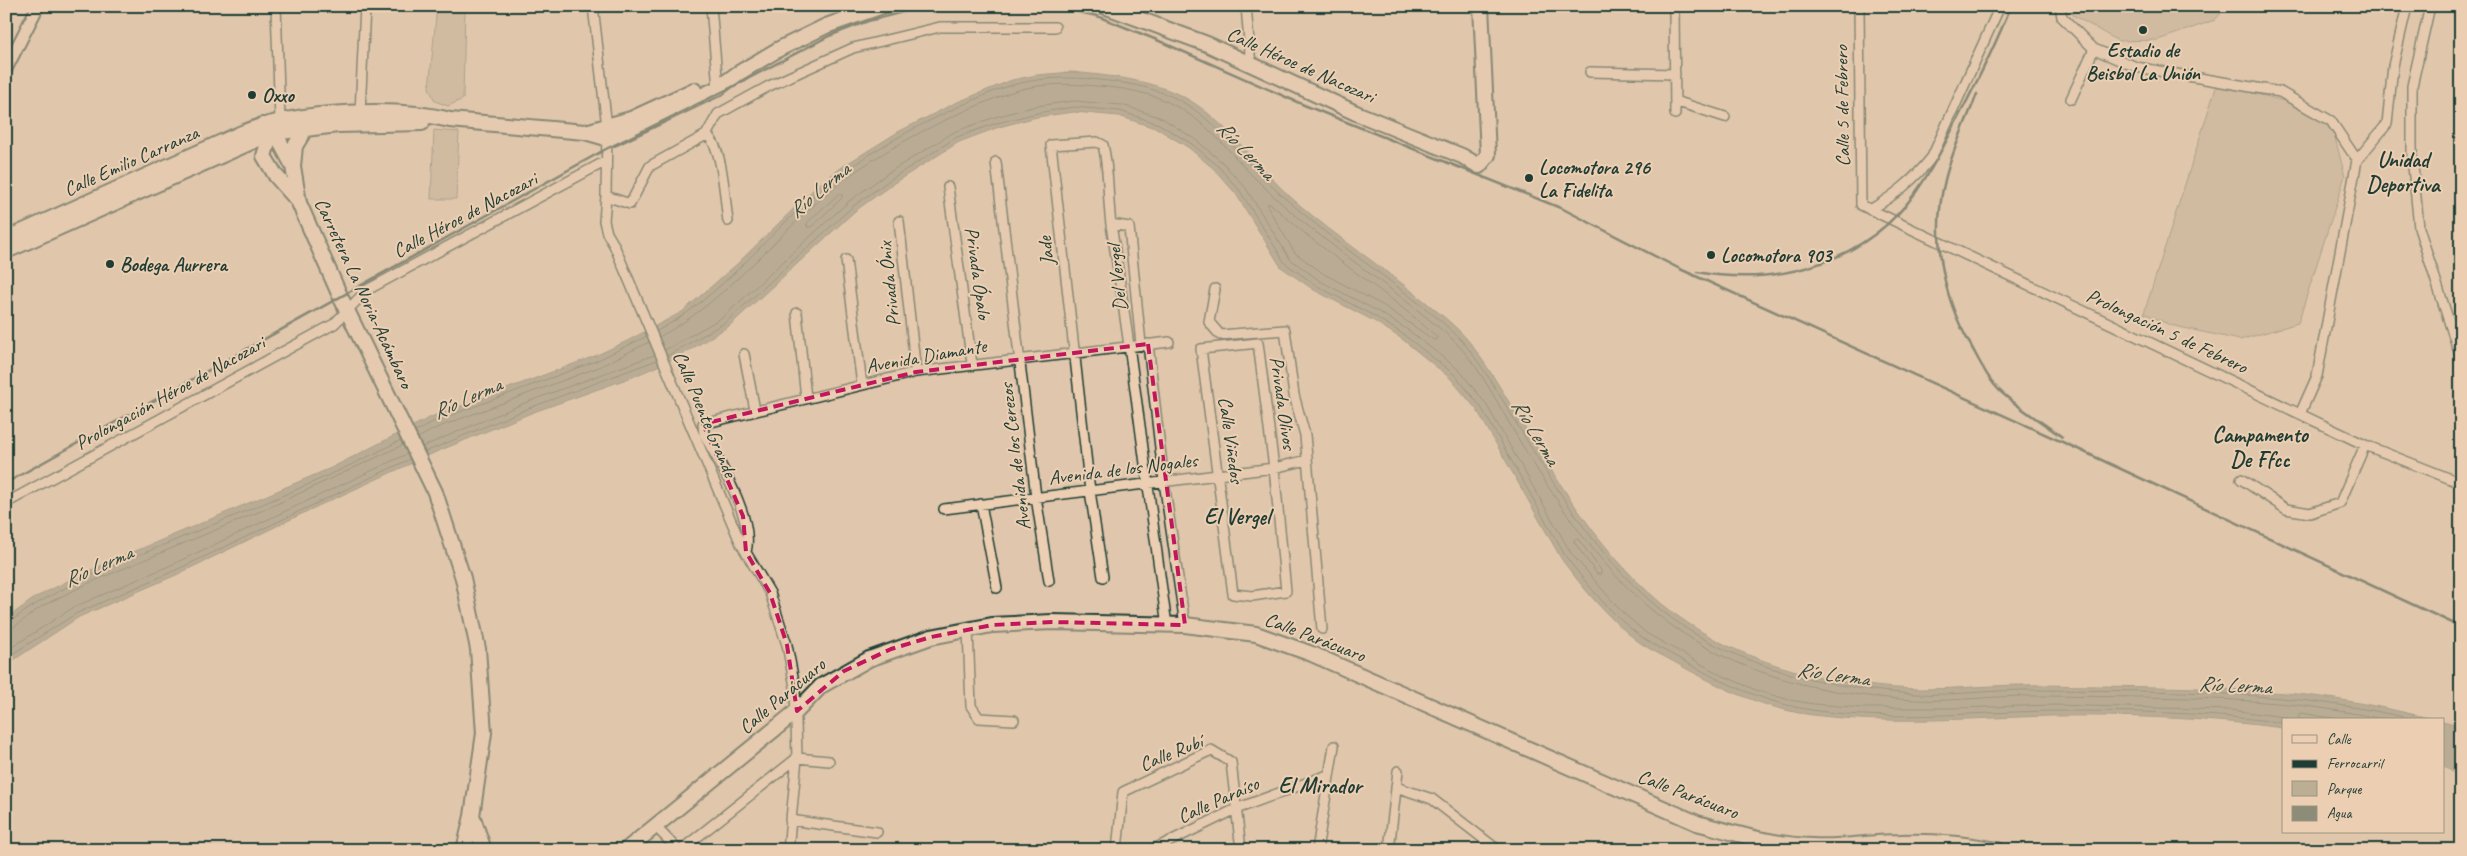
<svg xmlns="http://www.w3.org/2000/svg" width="2467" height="856" font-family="Caveat,sans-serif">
	<rect width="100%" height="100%" fill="#e0c6ac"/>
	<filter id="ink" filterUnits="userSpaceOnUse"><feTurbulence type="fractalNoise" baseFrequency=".02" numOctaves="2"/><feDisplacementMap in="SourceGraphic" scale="10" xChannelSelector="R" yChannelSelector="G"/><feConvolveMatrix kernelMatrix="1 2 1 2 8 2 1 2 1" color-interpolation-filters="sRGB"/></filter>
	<g filter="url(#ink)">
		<path fill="#bcad95" stroke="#6e7564" d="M437,6H465L463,99L448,106L435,101L429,88Z
			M2070,6H2227L2215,20L2158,40L2118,41L2073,15Z
			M2217,84L2284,101L2318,115L2334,134L2345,176L2298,323L2240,340L2170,325L2144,313Z
			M434,130L459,132L456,199H431Z"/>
		<path fill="#8d8c79" stroke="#616c5d" d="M1072,72C1110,76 1147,79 1182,96C1224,117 1258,169 1295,201C1335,236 1381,266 1423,300C1439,313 1458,327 1471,344C1492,372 1509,403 1528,433C1574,508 1625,587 1702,632C1763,669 1850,688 1920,689C1961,689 2001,684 2042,685C2123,687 2205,686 2285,693C2337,697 2387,708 2437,720H2283V728C2209,718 2126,715 2050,716C1972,718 1892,725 1813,715C1763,709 1719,687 1676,663C1664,656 1650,650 1639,642C1609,620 1584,589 1562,560L1477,410L1450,378L1402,339L1374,321L1314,290L1281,267L1236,194L1214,169L1189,148L1158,129L1119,116L1074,112L1037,117L999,127L959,142L894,183L855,211L729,326L680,356L635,376L531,413L436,452L318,506L176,575L79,617L6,665V619L36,597L84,573L331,468L431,417L595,356L627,341L682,312L737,264L817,186L845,165L898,132L955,103L1012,80L1037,75Z
			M2443,721L2461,726V778L2443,765Z"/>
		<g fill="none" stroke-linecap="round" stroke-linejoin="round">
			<path stroke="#4b5d50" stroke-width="1" d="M839,194H842V198L811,227H807V223Z
				M1268,204H1271C1323,253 1384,289 1437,337V340H1434L1384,306L1324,274L1295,253L1268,208Z
				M657,331C722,297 767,234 823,188C874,146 937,115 997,90C1026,79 1059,76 1090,79C1121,82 1153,86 1181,101C1215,120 1238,153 1265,180C1285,199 1307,217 1329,235C1362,261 1396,285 1429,311C1442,322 1457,334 1467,347C1489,375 1506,406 1524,436C1570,511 1623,594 1702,638C1767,674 1841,689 1914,694C1956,696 1998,689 2040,690C2166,691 2294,690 2416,720
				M659,337C723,303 770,243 824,196C869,156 947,116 1004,95C1033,83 1065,83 1096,86C1126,88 1159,94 1184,111C1214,129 1234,158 1259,182C1276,199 1294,215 1313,230C1348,258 1385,284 1420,312C1433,323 1448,334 1459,346C1482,371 1498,404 1515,433C1562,512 1616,595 1697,642C1762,681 1840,696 1915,700C1956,702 1998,695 2039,696C2121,697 2206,696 2288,704C2322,707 2356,714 2390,720
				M665,350L723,317L848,202L888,173L954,132L995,117L1036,106L1074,101L1122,105L1162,118L1196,140L1222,162L1245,187L1290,259L1320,281L1379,312L1408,330L1459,370L1486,404L1571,553L1621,611L1646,633L1719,674L1758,691L1790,700L1814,704L1862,708H1957L2053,705L2231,710L2284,717L2291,720
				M667,356L726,322L852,207L891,179L957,137L997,123L1037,113L1074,107L1120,111L1159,124L1192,144L1218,166L1240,191L1285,263L1317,286L1376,317L1404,335L1454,374L1481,407L1566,557C1588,585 1613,617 1643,638C1654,646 1668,652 1680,659C1722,682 1764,703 1812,710C1891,722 1973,712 2052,711C2128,711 2207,712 2283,723
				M415,432L433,422L596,361L647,336
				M418,438L436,428L599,367L649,342
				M422,447L527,402L654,355
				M425,452L529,408L657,360
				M1575,539H1578L1601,570V574H1597L1574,542Z
				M6,622L11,621C60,585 115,565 171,542C248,510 327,479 401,440
				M6,629L14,627L42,606L89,583L268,508L403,445
				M6,651L74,607L171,565L407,454
				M6,658L77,613L174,571L410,459
				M2300,720L2298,716L2300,713L2346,720"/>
			<g stroke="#1f3d34" stroke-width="12">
				<path id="minor" d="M276,6L280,120
					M593,6L607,127L606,196L604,221L607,233L614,245L741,544L770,593L787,645L795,687L797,758L788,850
					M711,6L718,88
					M1246,6L1251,66
					M1674,6L1675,114
					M1859,6L1861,205L2365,445L2461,483
					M2060,6L2062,17L2094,49L2136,67L2280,92L2331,121L2357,160
					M2430,6L2412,86V156L2419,228L2461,359
					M1590,72L1675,74
					M2071,99L2094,49
					M1675,101L1725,117
					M360,113L365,6
					M706,135C723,143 725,203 728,221
					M996,162L1036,497L1049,581
					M948,187L972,364
					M606,196L630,204L650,166L706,135L718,114L769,86L853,48L940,27H1055
					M1870,210C1895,195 1914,180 1932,157L2000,6
					M899,221L916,372
					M1111,224L1129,227L1141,344
					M846,260L862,385
					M1215,289L1209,322L1220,335L1285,330L1294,395L1305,435L1322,629
					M797,313L806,398
					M1258,343L1274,468L1286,591L1252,596L1233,594L1201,349Z
					M1148,344L1164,482L1185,625
					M744,354L755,410
					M2300,414L2317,376L2357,160L2387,124L2393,66L2407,6
					M2241,479L2286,509L2310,513L2340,503L2365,445
					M6,503L334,324L367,290L606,161
					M981,504L997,588
					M944,509L1274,468L1307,460
					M746,552C755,518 719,463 704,434L703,424L916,372L1169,342
					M1103,577L1090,491L1051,145L1097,142L1103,145C1110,174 1107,203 1112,231C1133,362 1148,493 1167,625
					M968,630L971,706L979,718L1014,720
					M1396,787L1432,799L1498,850
					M790,820L877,832
					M656,827L678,850
					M681,850L797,758L829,761
					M1117,850L1123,792L1211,750L1231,762L1241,850
					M1152,850L1236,809L1328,775
					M1317,850L1334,746
					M1389,850L1398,771"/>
			</g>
			<g stroke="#1f3d34" stroke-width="15">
				<path id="tertiary" d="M6,69L38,6"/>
			</g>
			<g stroke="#1f3d34" stroke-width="18">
				<path id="primary" d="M1104,6L1207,44L1356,113L1462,156L1479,166L1488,155L1481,6
					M262,125L280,142L293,166L299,203L341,298L435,492L463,578L478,649L484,733L472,816L464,850
					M273,127L264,156L276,176L299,202
					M586,132L631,119L694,90
					M293,166L295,146L306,128
					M6,239L242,133C294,111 395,106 450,120L585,132L606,138H613L718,88L737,74L779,49L826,26L883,6
					M6,251L272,133L338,125L422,123
					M473,818L484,850
					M626,850L797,711L821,686L869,659L931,637L992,625L1052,622L1185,625L1256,634L1312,654L1697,823C1735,833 1772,845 1812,846C1841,848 1871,842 1900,842C1933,841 1966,844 1998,850"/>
			</g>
			<use href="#minor" stroke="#eccfb3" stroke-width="9"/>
			<use href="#tertiary" stroke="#eccfb3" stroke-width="11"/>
			<use href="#primary" stroke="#eccfb3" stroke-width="14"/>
			<path stroke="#1f3d34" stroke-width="2.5" d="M1051,6L1097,16L1157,40L1304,105L1563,209L1680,269L2080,450L2461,627
				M1977,94C1966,122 1952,151 1945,180C1931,235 1942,296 1970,344C1979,360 1988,380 2001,392C2020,409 2042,422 2062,437
				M1697,272C1779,287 1866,262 1916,192C1933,168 1946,142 1959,116C1978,80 1996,44 2011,6
				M6,483L606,149L734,86L829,36L868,21L926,6"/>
		</g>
	</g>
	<path d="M0 0H2467V856H0ZM1148,344L1185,625L1052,622L992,625L931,637L891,649L844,671L797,711L787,645L770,593L746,552L743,516L703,424L916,372Z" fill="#e0c6ac" fill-opacity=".55" fill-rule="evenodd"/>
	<path fill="none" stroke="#c2185b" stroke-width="4" stroke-dasharray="10 6" stroke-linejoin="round" d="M1148,344L1185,625L1052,622L992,625L931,637L891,649L844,671L797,711L787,645L770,593L746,552L743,516L703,424L916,372Z"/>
	<g fill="#1f3d34" stroke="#eccfb3" stroke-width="2">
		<circle cx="2143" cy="30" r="5"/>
		<circle cx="252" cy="95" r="5"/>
		<circle cx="1529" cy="178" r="5"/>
		<circle cx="1711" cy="255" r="5"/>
		<circle cx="110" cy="264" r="5"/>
	</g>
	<g text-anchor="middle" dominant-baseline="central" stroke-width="4" stroke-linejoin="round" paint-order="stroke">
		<g font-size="20" font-weight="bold" fill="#1f3d34" stroke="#eccfb3" text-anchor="start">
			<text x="2143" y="50" text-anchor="middle">Estadio de<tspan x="2143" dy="23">Beisbol La Unión</tspan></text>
			<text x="262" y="95">Oxxo</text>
			<text x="1539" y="167">Locomotora 296<tspan x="1539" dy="23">La Fidelita</tspan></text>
			<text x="1721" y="255">Locomotora 903</text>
			<text x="120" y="264">Bodega Aurrera</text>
		</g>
		<g font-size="20" fill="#1f3d34" stroke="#eccfb3">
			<text transform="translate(1301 65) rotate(24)">Calle Héroe de Nacozari</text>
			<text transform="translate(1842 106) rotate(-91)">Calle 5 de Febrero</text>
			<text transform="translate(131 161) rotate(-24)">Calle Emilio Carranza</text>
			<text transform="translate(465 215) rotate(-28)">Calle Héroe de Nacozari</text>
			<text transform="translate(1046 251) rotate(-97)">Jade</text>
			<text transform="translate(978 273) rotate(82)">Privada Ópalo</text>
			<text transform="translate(1117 278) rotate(-96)">Del Vergel</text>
			<text transform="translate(889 284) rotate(-96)">Privada Ónix</text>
			<text transform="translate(364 293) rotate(65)">Carretera La Noria-Acámbaro</text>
			<text transform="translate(2167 331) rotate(25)">Prolongación 5 de Febrero</text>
			<text transform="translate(926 356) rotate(-10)">Avenida Diamante</text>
			<text transform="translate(170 393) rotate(-29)">Prolongación Héroe de Nacozari</text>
			<text transform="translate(1283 403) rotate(82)">Privada Olivos</text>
			<text transform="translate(705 414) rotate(67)">Calle Puente Grande</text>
			<text transform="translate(1231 440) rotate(82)">Calle Viñedos</text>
			<text transform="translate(1015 457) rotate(-97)">Avenida de los Cerezos</text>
			<text transform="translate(1123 469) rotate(-7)">Avenida de los Nogales</text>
			<text transform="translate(1315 637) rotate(21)">Calle Parácuaro</text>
			<text transform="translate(782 696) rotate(-40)">Calle Parácuaro</text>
			<text transform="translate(1171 753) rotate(-22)">Calle Rubí</text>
			<text transform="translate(1688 794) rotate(21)">Calle Parácuaro</text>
			<text transform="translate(1218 800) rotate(-24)">Calle Paraíso</text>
		</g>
		<g font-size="21" font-style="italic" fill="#30493e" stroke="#eccfb3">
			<text transform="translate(1246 150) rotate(46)">Río Lerma</text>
			<text transform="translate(819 190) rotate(-40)">Río Lerma</text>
			<text transform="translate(467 398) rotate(-24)">Río Lerma</text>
			<text transform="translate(1536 432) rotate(59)">Río Lerma</text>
			<text transform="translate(98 566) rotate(-24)">Río Lerma</text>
			<text transform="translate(1833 674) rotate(8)">Río Lerma</text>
			<text transform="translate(2235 685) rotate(3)">Río Lerma</text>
		</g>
		<g font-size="22" font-weight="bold" fill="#1f3d34" stroke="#eccfb3">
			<text x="2403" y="160">Unidad<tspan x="2403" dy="25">Deportiva</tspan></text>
			<text x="2260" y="435">Campamento<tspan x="2260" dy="25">De Ffcc</tspan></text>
			<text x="1237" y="517">El Vergel</text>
			<text x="1320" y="786">El Mirador</text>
		</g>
	</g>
	<rect width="2467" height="856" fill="none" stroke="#eccfb3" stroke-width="25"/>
	<rect x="12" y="12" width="2442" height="831" fill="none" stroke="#1f3d34" stroke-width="2" filter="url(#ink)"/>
	<rect x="2282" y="718" width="162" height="115" fill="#eccfb3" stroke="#9a9580"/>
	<rect x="2292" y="735" width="25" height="8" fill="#eccfb3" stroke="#9a9580"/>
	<text x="2327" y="744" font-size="15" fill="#1f3d34">Calle</text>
	<rect x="2292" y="760" width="25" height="8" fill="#1f3d34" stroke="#9a9580"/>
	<text x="2327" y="768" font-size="15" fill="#1f3d34">Ferrocarril</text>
	<rect x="2292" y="781" width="25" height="15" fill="#bcad95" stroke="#9a9580"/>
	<text x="2327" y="794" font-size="15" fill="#1f3d34">Parque</text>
	<rect x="2292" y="806" width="25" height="15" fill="#8d8c79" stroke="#9a9580"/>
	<text x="2327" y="818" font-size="15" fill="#1f3d34">Agua</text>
</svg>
